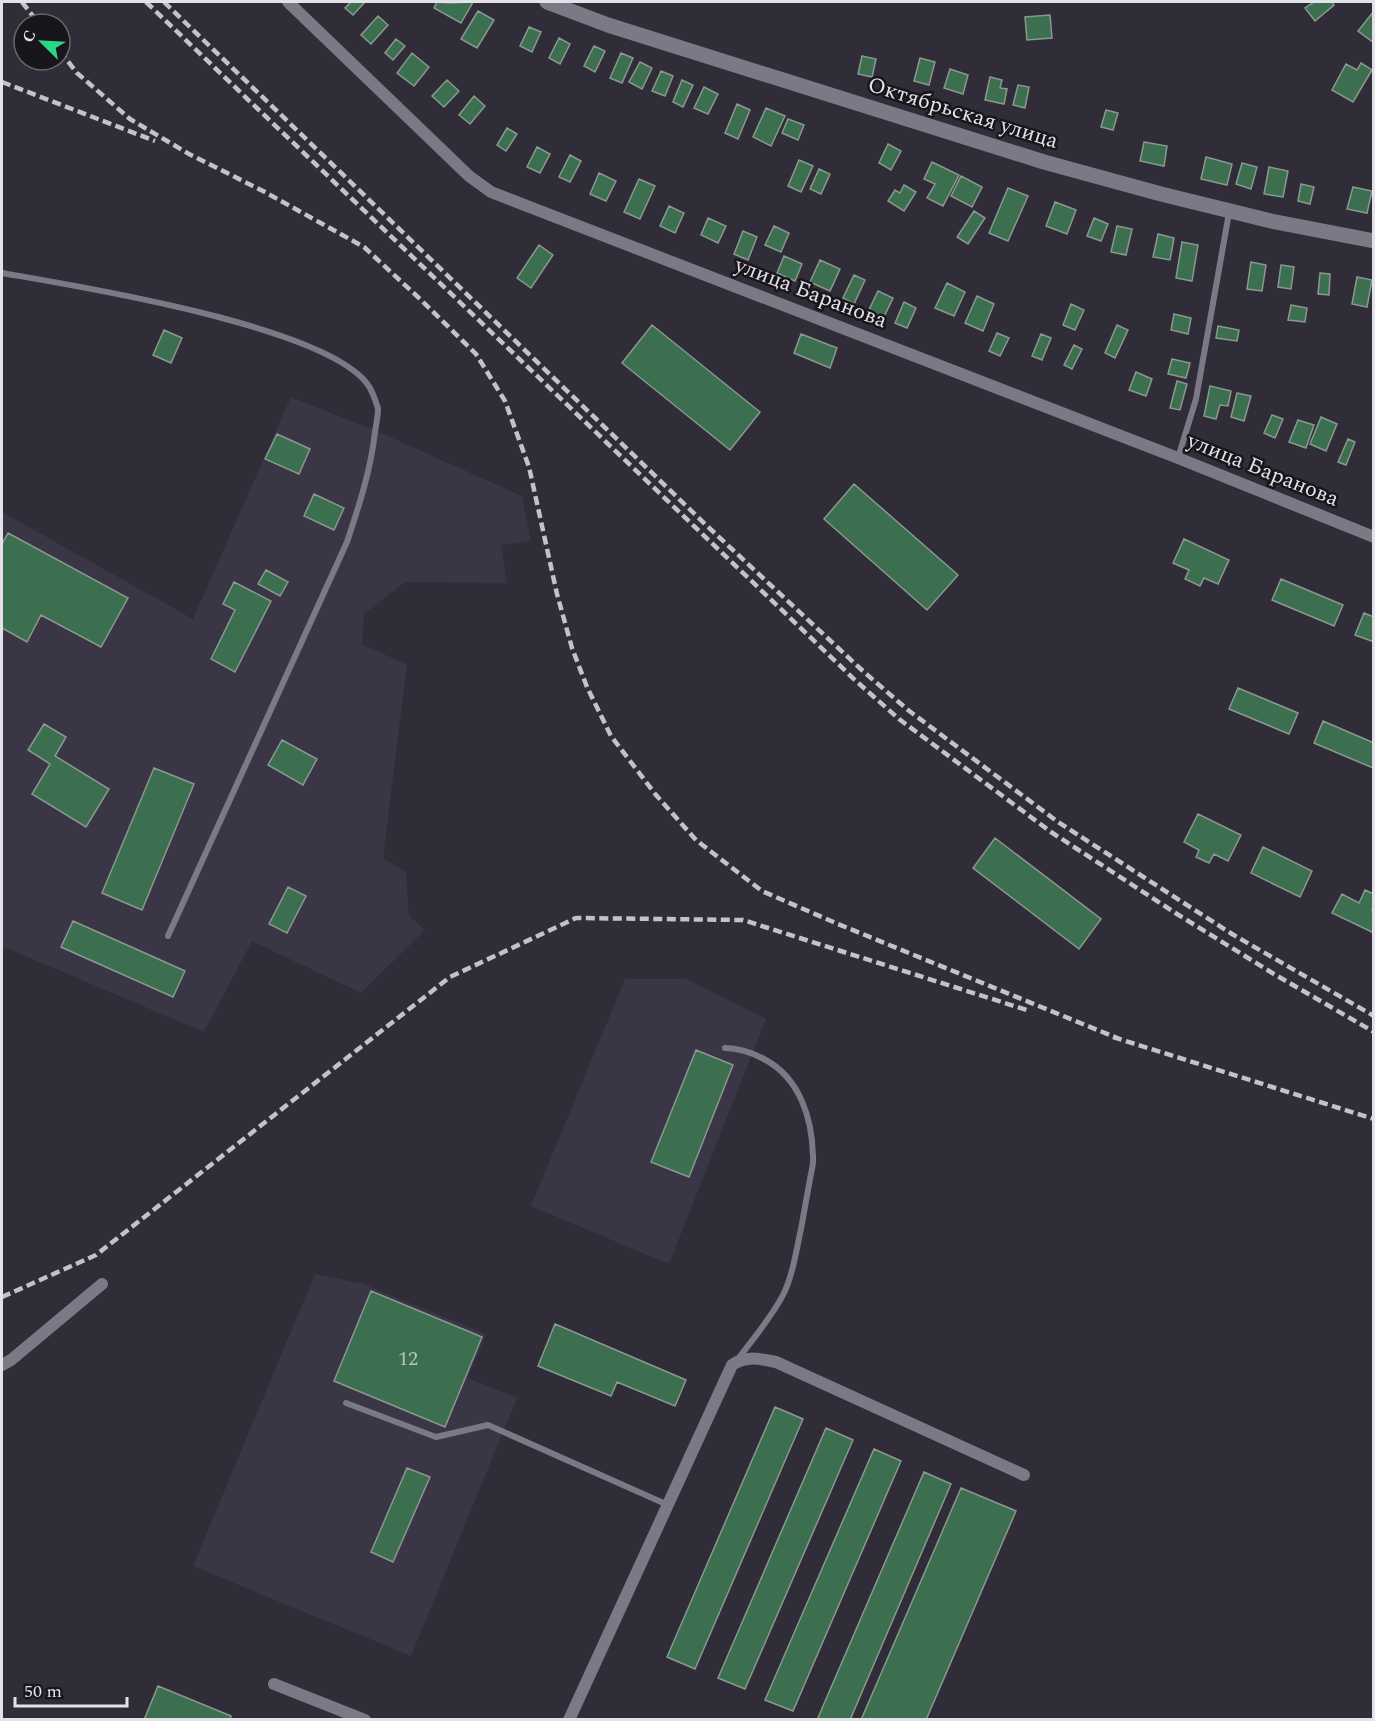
<svg xmlns="http://www.w3.org/2000/svg" width="1375" height="1721" font-family="Spectral,serif">
	<rect width="100%" height="100%" fill="#302d38"/>
	<path fill="#3a3646" d="M291,397L381,433L522,496L531,541L501,545L507,583L405,582L364,614L362,645L407,664L383,858L406,872L409,916L425,930L361,993L252,941L204,1032L2,946V512L193,619Z
		M625,979H686L766,1019L669,1264L531,1206Z
		M315,1274L363,1284L486,1334L468,1378L517,1398L411,1656L193,1566Z"/>
	<path fill="#3b6f50" stroke="#8b988f" stroke-width="1.5" d="M351,2H365L353,15L345,8Z
		M437,2L450,3L473,2L461,23L434,8Z
		M1314,2H1332L1334,5L1315,21L1305,8Z
		M478,11L494,20L477,48L461,39Z
		M1374,11V43L1358,31Z
		M1050,15L1052,38L1027,40L1025,17Z
		M378,16L388,25L371,44L361,35Z
		M529,27L541,32L532,52L520,46Z
		M559,38L570,44L560,64L549,58Z
		M396,39L405,46L393,60L385,53Z
		M594,46L605,51L595,72L584,66Z
		M412,53L429,67L414,86L397,73Z
		M621,53L633,58L622,83L610,78Z
		M862,56L876,59L872,77L858,74Z
		M920,58L935,62L929,85L914,81Z
		M640,62L652,68L642,89L629,82Z
		M1361,63L1372,70L1353,102L1332,90L1346,64L1357,70Z
		M950,69L968,75L963,94L944,88Z
		M661,71L673,76L665,96L652,91Z
		M990,77L1002,80L1000,88L1007,89L1004,104L985,100Z
		M447,80L459,91L444,107L432,96Z
		M682,80L693,85L683,107L673,102Z
		M1018,85L1029,87L1025,108L1013,105Z
		M704,87L718,94L708,114L694,108Z
		M474,96L485,106L470,124L459,115Z
		M737,104L750,110L738,139L725,133Z
		M766,108L785,116L771,146L753,137Z
		M1106,110L1118,113L1113,130L1101,127Z
		M788,119L804,125L798,140L782,133Z
		M507,128L517,134L506,151L497,145Z
		M1144,142L1167,146L1164,166L1140,161Z
		M888,144L901,151L891,170L879,163Z
		M537,147L550,154L540,173L527,167Z
		M570,155L581,161L570,182L559,177Z
		M1206,157L1232,164L1227,185L1201,179Z
		M799,160L813,166L801,192L788,186Z
		M932,162L959,175L943,206L927,198L935,184L924,179Z
		M1242,163L1257,167L1251,189L1236,184Z
		M1269,167L1288,171L1283,197L1264,194Z
		M819,169L830,174L821,194L810,189Z
		M599,173L616,181L606,201L590,194Z
		M961,176L982,187L972,207L951,196Z
		M639,179L655,186L640,219L624,212Z
		M1301,184L1314,187L1310,204L1298,201Z
		M904,185L916,192L904,211L888,201L895,190L900,193Z
		M1353,187L1372,191L1367,213L1347,209Z
		M1008,188L1028,196L1008,241L989,233Z
		M1055,202L1076,210L1067,234L1046,226Z
		M669,206L684,213L675,233L660,226Z
		M974,211L985,218L968,244L957,237Z
		M708,218L726,226L718,243L701,235Z
		M1094,218L1108,224L1101,241L1087,236Z
		M774,226L789,233L781,252L765,245Z
		M1117,226L1132,229L1126,255L1111,252Z
		M743,231L757,237L748,260L734,254Z
		M1158,234L1174,238L1170,260L1153,257Z
		M1182,242L1198,245L1192,281L1176,278Z
		M539,245L553,255L531,288L517,278Z
		M784,256L802,264L795,281L777,273Z
		M820,260L840,269L830,291L810,282Z
		M1251,262L1266,265L1262,291L1247,289Z
		M1281,265L1294,267L1291,289L1278,287Z
		M1320,273L1330,274L1329,295L1318,294Z
		M854,275L865,280L854,304L843,298Z
		M1357,277L1372,280L1367,307L1352,304Z
		M947,283L965,292L954,316L935,308Z
		M878,291L893,298L883,319L868,312Z
		M977,296L994,304L983,331L965,323Z
		M904,302L916,308L907,328L895,323Z
		M1071,304L1084,310L1075,330L1063,325Z
		M1291,305L1307,308L1305,322L1288,320Z
		M1174,314L1191,318L1188,334L1171,330Z
		M652,325L760,412L730,450L622,363Z
		M1117,325L1128,330L1115,358L1105,353Z
		M1218,326L1239,330L1237,341L1216,338Z
		M164,330L182,338L171,363L153,355Z
		M997,333L1009,338L1000,356L989,351Z
		M801,334L837,348L830,368L794,353Z
		M1041,334L1051,338L1042,360L1032,356Z
		M1074,345L1082,349L1072,369L1064,365Z
		M1172,359L1190,363L1186,378L1168,374Z
		M1136,372L1152,379L1146,396L1129,390Z
		M1177,381L1187,384L1180,410L1170,408Z
		M1210,386L1231,391L1228,406L1220,405L1216,419L1204,416Z
		M1237,393L1251,396L1244,421L1231,417Z
		M1272,415L1283,419L1275,438L1264,433Z
		M1321,417L1337,424L1326,451L1310,444Z
		M1298,420L1314,425L1306,448L1289,442Z
		M277,434L310,449L299,474L265,459Z
		M1348,439L1355,442L1346,465L1338,462Z
		M854,484L958,575L927,610L824,519Z
		M314,494L344,508L334,530L304,516Z
		M8,533L128,598L101,647L41,615L27,642L2,628V544Z
		M1184,539L1229,560L1218,584L1204,578L1200,586L1185,579L1189,570L1173,563Z
		M266,570L288,582L280,596L258,584Z
		M1281,579L1343,605L1334,626L1272,600Z
		M234,582L271,601L235,672L211,659L235,610L223,604Z
		M1364,613L1374,617V642L1355,635Z
		M1238,688L1298,713L1289,734L1229,709Z
		M1323,721L1374,743L1373,768L1314,743Z
		M44,724L66,737L55,756L109,789L86,827L32,794L50,764L28,750Z
		M282,740L317,759L303,785L268,765Z
		M154,768L194,784L142,910L102,893Z
		M1198,814L1241,835L1228,861L1214,854L1209,863L1196,857L1199,850L1184,842Z
		M995,838L1101,919L1079,949L973,868Z
		M1263,847L1312,871L1300,897L1251,873Z
		M288,887L306,896L287,933L269,924Z
		M1365,890L1374,894V906L1372,910H1374V933L1332,913L1342,894L1359,903Z
		M73,921L185,971L173,997L61,947Z
		M696,1050L733,1065L689,1177L651,1162Z
		M371,1291L482,1337L445,1427L334,1381Z
		M555,1324L686,1380L675,1406L617,1382L611,1396L538,1366Z
		M775,1407L803,1419L695,1669L667,1657Z
		M826,1428L853,1440L745,1689L718,1678Z
		M874,1449L901,1461L793,1711L765,1700Z
		M407,1468L430,1477L393,1562L371,1552Z
		M924,1472L951,1484L850,1720H817Z
		M961,1488L1016,1511L926,1720H861Z
		M158,1686L231,1716L230,1720H144Z"/>
	<g fill="none" stroke-linecap="round" stroke-linejoin="round">
		<path stroke="#7c7986" stroke-width="6" d="M2,273C70,285 346,328 372,392C374,397 377,404 378,409C378,416 376,425 375,432C371,469 359,506 347,542L168,936
			M1178,458L1196,399L1229,213
			M725,1048C740,1048 751,1052 764,1059C800,1078 812,1118 813,1156C814,1164 811,1172 810,1179C807,1196 804,1212 801,1229C796,1251 793,1275 783,1295C771,1318 753,1339 738,1359
			M346,1403L436,1437L488,1425L668,1505"/>
		<path stroke="#7c7986" stroke-width="12" d="M288,2L469,176L491,192L1178,458L1374,537
			M2,1365L11,1360L102,1284
			M274,1684L365,1720
			M569,1720L732,1365C745,1355 760,1359 776,1362L1024,1475"/>
		<path stroke="#7c7986" stroke-width="15" d="M547,2L608,25L1044,162L1161,194L1271,221L1374,241"/>
		<path stroke="#c3c2c9" stroke-width="4.5" stroke-dasharray="9 4.5" stroke-linecap="butt" d="M22,2L39,24
			M146,2L856,681L899,719L1051,832L1177,914L1274,974L1374,1032
			M164,2L705,524L864,672L908,710L1058,822L1232,934L1374,1016
			M60,51L77,73L130,119L189,154L263,191L364,247L420,299L476,354L505,401L529,467L557,594L572,648L587,687L611,736L656,795L696,840L762,891L838,924L1122,1040
			M2,82L155,141
			M1113,1037L1374,1119
			M2,1297L96,1255L450,977L576,918L743,920L1030,1011"/>
	</g>
	<g text-anchor="middle" dominant-baseline="central" stroke-width="5" stroke-linejoin="round" paint-order="stroke">
		<g font-size="20" fill="#b9c5c3">
			<text x="408" y="1359">12</text>
		</g>
		<g font-size="22" fill="#e3e2e9" stroke="#18161b">
			<text transform="translate(963 113) rotate(17)">Октябрьская улица</text>
			<text transform="translate(811 293) rotate(21)">улица Баранова</text>
			<text transform="translate(1263 470) rotate(22)">улица Баранова</text>
		</g>
	</g>
	<rect width="1375" height="1721" fill="none" stroke="#e3e2e9" stroke-width="6"/>
	<g transform="translate(42 42) rotate(294)"><circle r="28" fill="#18161b" stroke="#69686d" stroke-width="1.5"/>
	<path d="M0-4.5L10 22L0 15L-10 22Z" fill="#28d885"/>
	<text y="-9" font-size="16" font-weight="bold" text-anchor="middle" fill="#e3e2e9">С</text>
	</g>
	<path d="M15 1697v9h112v-9" fill="none" stroke="#e3e2e9" stroke-width="3"/>
	<text x="24" y="1697" font-size="18" fill="#e3e2e9" stroke="#18161b" stroke-width="4.5" paint-order="stroke">50 m</text>
</svg>
